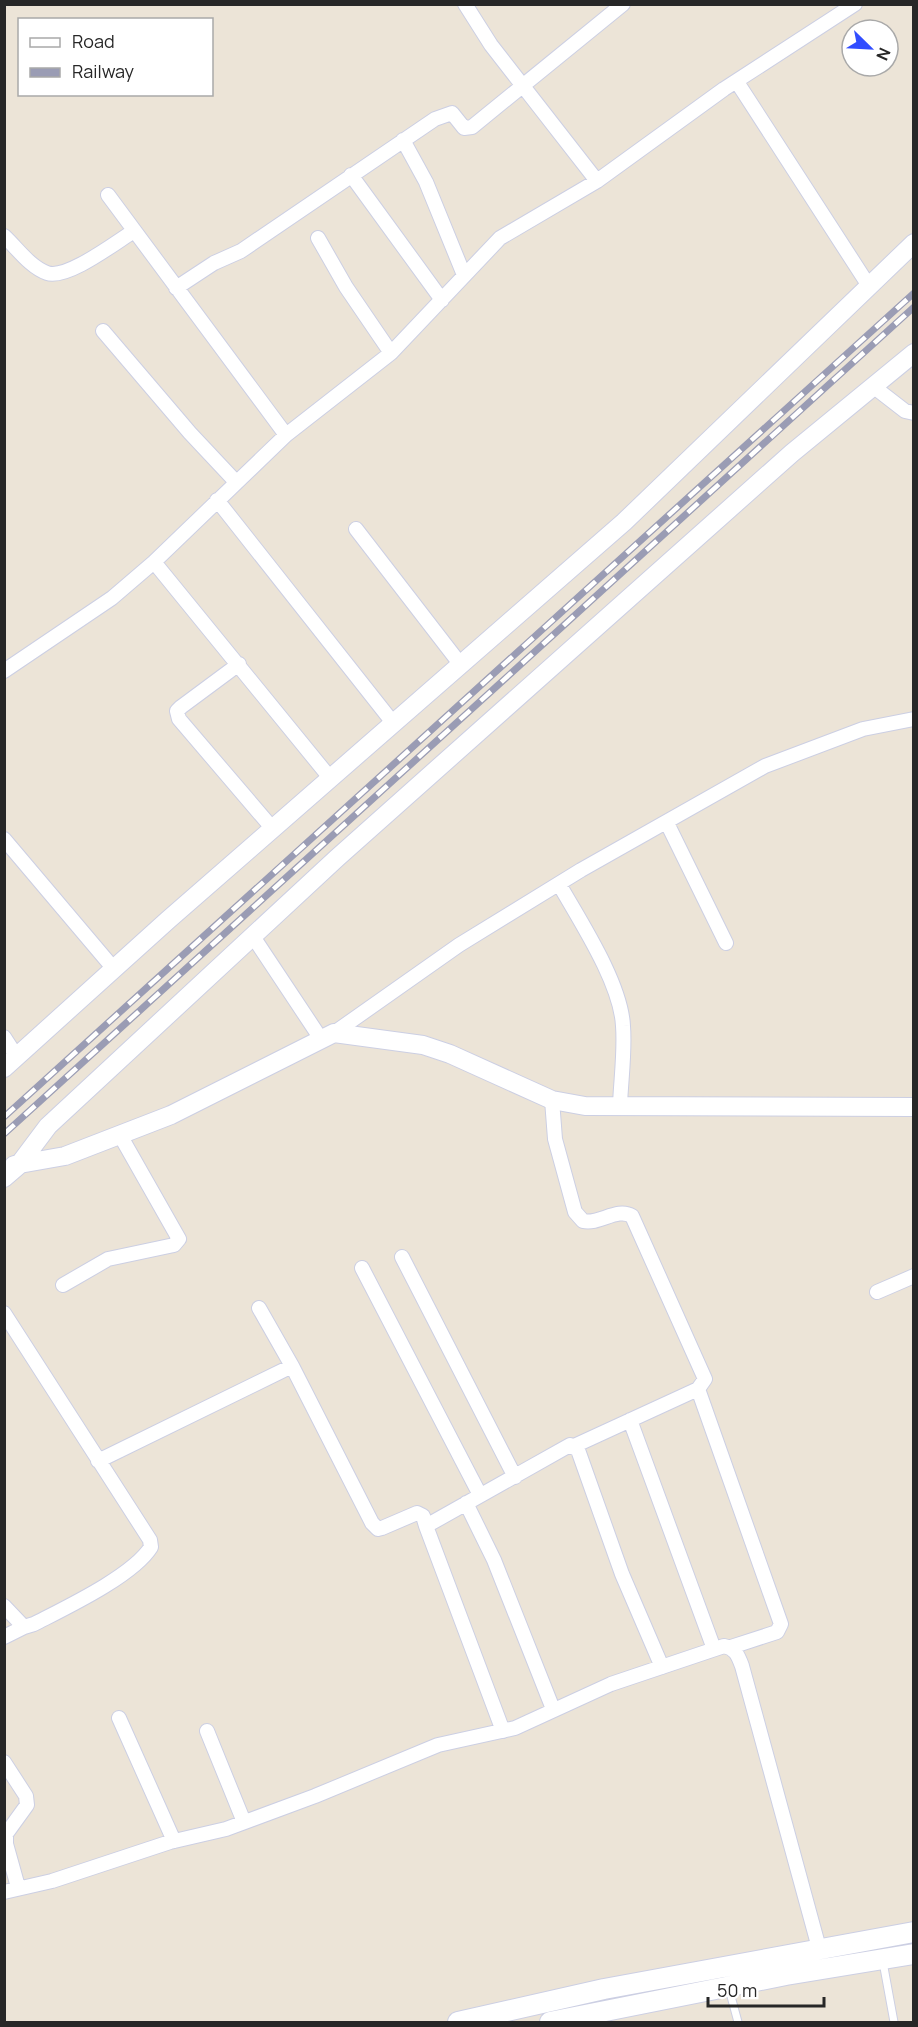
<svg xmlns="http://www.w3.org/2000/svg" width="918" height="2027" font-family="Manrope,sans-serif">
	<rect width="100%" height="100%" fill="#ece4d7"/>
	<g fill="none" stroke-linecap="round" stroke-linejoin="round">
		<g stroke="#cccfe3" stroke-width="9">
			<path id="service" d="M883,1962L894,2022
				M729,1989L738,2022"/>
		</g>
		<g stroke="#cccfe3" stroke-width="16">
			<path id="minor" d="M465,4L491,45L597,181
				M737,82L869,286
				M403,140L426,182L464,275
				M351,175L442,300
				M108,195L286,435
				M4,236C17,248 30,267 47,273C67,280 116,242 134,231
				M318,238L346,287L391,353
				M176,288L214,263L241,251L435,119L452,113L464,128L472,127L623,4
				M103,331L190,433L236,482
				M874,387L905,411L914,413
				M217,500L394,724
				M356,529L461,665
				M154,562L331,779
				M239,664L181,707L177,711L179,719L273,829
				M4,671L112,598L154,562L286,435L391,353L500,238L597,181L724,89L855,4
				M667,823L726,943
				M4,839L114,969
				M559,884C580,921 621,983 623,1026C625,1052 621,1079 620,1105
				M252,935L321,1039
				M334,1033L459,945L581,870L765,766L863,729L914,719
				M4,1037L17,1057
				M552,1100L555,1139L575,1212L583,1221C599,1225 617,1207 632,1216L705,1379L698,1389L574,1446
				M402,1257L515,1477
				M362,1268L480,1495
				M63,1285L108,1259L174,1245L179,1239L120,1135
				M877,1292L914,1276
				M259,1308L292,1366L372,1523L378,1529L382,1528L417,1513L423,1516L426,1526
				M4,1313L150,1540L151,1547C133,1576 65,1608 34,1624L24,1627L4,1606
				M698,1389L781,1624L777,1632L731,1647
				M630,1420L714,1649
				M98,1461L292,1366
				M466,1503L494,1560L553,1709
				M4,1637L24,1627
				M119,1718L174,1841
				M207,1731L244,1822
				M503,1731L426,1526L570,1445L578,1450L622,1574L662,1667
				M4,1762L26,1796L27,1805L6,1834V1844L18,1887
				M4,1892L52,1881L170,1842L226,1829L315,1796L438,1745L515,1728L611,1684L724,1646C735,1648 738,1655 742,1666L819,1948"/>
		</g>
		<g stroke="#cccfe3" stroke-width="20">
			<path id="tertiary" d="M4,1068L168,920L624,522L914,243
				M14,1165L65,1156L171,1115L334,1033L423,1045L450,1054L552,1100L585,1106L914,1107
				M4,1178L18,1166L48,1126L337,858L792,453L914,353"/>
		</g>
		<g stroke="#cccfe3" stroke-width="22">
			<path id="secondary" d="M458,2022L604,1989L914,1932
				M550,2022L786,1975L914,1954"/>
		</g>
		<use href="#service" stroke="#fff" stroke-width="7"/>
		<use href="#minor" stroke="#fff" stroke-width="14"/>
		<use href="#tertiary" stroke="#fff" stroke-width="18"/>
		<use href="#secondary" stroke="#fff" stroke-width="20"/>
		<g stroke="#9a9cb4" stroke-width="7">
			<path id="rail" d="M4,1117L914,293
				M4,1134L914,307"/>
		</g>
		<use href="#rail" stroke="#fff" stroke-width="4.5" stroke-dasharray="14" stroke-linecap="butt"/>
	</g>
	<rect width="918" height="2027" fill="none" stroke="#272727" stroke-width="12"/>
	<rect x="18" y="18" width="195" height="78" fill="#ffffff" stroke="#a9a9a9" stroke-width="1.5"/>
	<rect x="30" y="38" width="30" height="9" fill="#ffffff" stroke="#a9a9a9" stroke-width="1.5"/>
	<text x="72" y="48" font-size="18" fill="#272727">Road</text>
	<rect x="30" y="68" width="30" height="9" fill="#9a9cb4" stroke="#a9a9a9" stroke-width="1.5"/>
	<text x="72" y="78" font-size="18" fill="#272727">Railway</text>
	<g transform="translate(870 48) rotate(114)"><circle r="28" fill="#ffffff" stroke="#a9a9a9" stroke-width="1.5"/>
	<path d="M0-4.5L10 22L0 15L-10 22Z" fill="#314dff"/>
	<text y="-9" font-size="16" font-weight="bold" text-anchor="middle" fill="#272727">N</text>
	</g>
	<path d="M708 1997v9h116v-9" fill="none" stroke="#272727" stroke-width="3"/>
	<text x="717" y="1997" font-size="18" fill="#272727" stroke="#ffffff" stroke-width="4.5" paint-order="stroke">50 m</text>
</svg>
